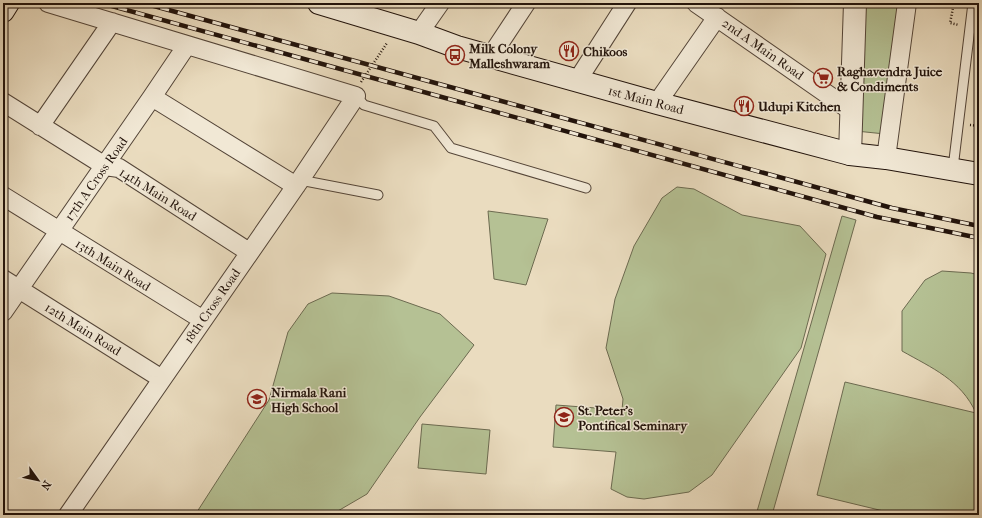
<svg xmlns="http://www.w3.org/2000/svg" width="982" height="518" font-family="'IM FELL French Canon',serif">
	<rect width="100%" height="100%" fill="#eadcbf"/>
	<filter id="stains"><feTurbulence type="fractalNoise" baseFrequency=".005" numOctaves="4"/><feColorMatrix values="0 0 0 0 .2 0 0 0 0 .09 0 0 0 0 .02 0 0 0 .5 -.17"/></filter>
	<radialGradient id="worn" r=".72"><stop offset=".6" stop-color="#630" stop-opacity="0"/><stop offset="1" stop-color="#630" stop-opacity=".3"/></radialGradient>
	<path fill="#b5c194" stroke="#6c6a50" d="M858,3H902L885,134L856,131Z
		M677,187L694,189L742,215L800,226L826,254L801,348L712,475L689,492L644,499L627,497L611,489L616,452L553,447L556,405L622,410L623,399L606,348L615,299L634,246L662,198Z
		M488,211L548,219L526,285L494,279Z
		M842,216L856,220L772,515H756Z
		M942,271L971,273L979,275V515H900L817,495L845,382L976,413C961,380 932,368 902,351V311L925,280Z
		M332,293L389,296L440,314L474,345L420,417L367,494L331,515H195L269,400L288,332L308,304Z
		M422,424L490,430L486,474L418,468Z"/>
	<g fill="none" stroke-linecap="round" stroke-linejoin="round">
		<g stroke="#544538" stroke-width="11">
			<path id="service" d="M356,96L364,105L434,126L451,148L586,188
				M953,168L973,3
				M300,180L378,195"/>
		</g>
		<g stroke="#544538" stroke-width="20">
			<path id="minor" d="M48,3L356,96L300,180L68,515
				M696,3L850,110
				M419,33L440,3
				M491,56L526,3
				M577,81L627,3
				M152,97L296,186
				M3,102L105,166L119,168L249,252
				M657,103L717,17
				M40,126L112,22
				M886,158L907,3
				M3,196L203,320
				M3,279L162,379
				M3,312L152,97L187,45"/>
		</g>
		<g stroke="#544538" stroke-width="24">
			<path id="tertiary" d="M850,154L855,3"/>
		</g>
		<g stroke="#22130b" stroke-width="24">
			<path id="secondary" d="M319,3L419,33L457,47L657,103L850,154L886,158L979,174
				M3,11L8,3"/>
		</g>
		<path stroke="#22130b" stroke-width="2.5" stroke-dasharray="1 2" stroke-linecap="butt" d="M954,3L950,23L959,25
			M361,82L387,43
			M970,125L979,126"/>
		<use href="#service" stroke="#f1e8d5" stroke-width="9"/>
		<use href="#minor" stroke="#f1e8d5" stroke-width="18"/>
		<use href="#tertiary" stroke="#f1e8d5" stroke-width="22"/>
		<use href="#secondary" stroke="#f1e8d5" stroke-width="22"/>
		<g stroke="#22130b" stroke-width="4.5">
			<path id="rail" d="M101,3L877,217L979,238
				M143,3L892,208L979,226"/>
		</g>
		<use href="#rail" stroke="#f1e8d5" stroke-width="3" stroke-dasharray="9" stroke-linecap="butt"/>
	</g>
	<defs>
		<g id="restaurant-ring" transform="scale(1)"><circle r="9.5" fill="#f1e8d5" stroke="#8f2418" stroke-width="1.5"/><path d="M-5-6h1v4h1v-4h1v4h1v-4h1v5L-1.5 .5V6h-2V.5L-5-1ZM5-6V6H3V1.5H1.5Q1.5-4 5-6Z" fill="#8f2418"/></g>
		<g id="bus-ring" transform="scale(1)"><circle r="9.5" fill="#f1e8d5" stroke="#8f2418" stroke-width="1.5"/><path d="M-5-6H5V4H4V6H2V4H-2V6H-4V4H-5ZM-3.5-4V0h7V-4ZM-3.5 1.2v1.5H-2V1.2ZM2 1.2v1.5H3.5V1.2Z" fill="#8f2418"/></g>
		<g id="supermarket-ring" transform="scale(1)"><circle r="9.5" fill="#f1e8d5" stroke="#8f2418" stroke-width="1.5"/><path d="M-6-5.5h2.5l.6 2H6L4.5 2H-2.5L-4.4-4H-6ZM-1.5 3.2a1.3 1.3 0 1 0 .1 0ZM3 3.2a1.3 1.3 0 1 0 .1 0Z" fill="#8f2418"/></g>
		<g id="school-ring" transform="scale(1)"><circle r="9.5" fill="#f1e8d5" stroke="#8f2418" stroke-width="1.5"/><path d="M0-5L7-2L0 1L-7-2ZM-4 1L0 2.5L4 1V4Q0 6-4 4Z" fill="#8f2418"/></g>
		<g id="university-ring" transform="scale(1)"><circle r="9.5" fill="#f1e8d5" stroke="#8f2418" stroke-width="1.5"/><path d="M0-5L7-2L0 1L-7-2ZM-4 1L0 2.5L4 1V4Q0 6-4 4Z" fill="#8f2418"/></g>
	</defs>
	<g fill-rule="evenodd">
		<use href="#restaurant-ring" x="569" y="51"/>
		<use href="#bus-ring" x="455" y="55"/>
		<use href="#supermarket-ring" x="823" y="78"/>
		<use href="#restaurant-ring" x="744" y="106"/>
		<use href="#school-ring" x="257" y="399"/>
		<use href="#university-ring" x="564" y="417"/>
	</g>
	<g text-anchor="middle" dominant-baseline="central" stroke-width="3" stroke-linejoin="round" paint-order="stroke">
		<g font-size="13" font-weight="bold" fill="#22130b" stroke="#f1e8d5" text-anchor="start">
			<text x="469" y="48">Milk Colony<tspan x="469" dy="15">Malleshwaram</tspan></text>
			<text x="583" y="51">Chikoos</text>
			<text x="837" y="71">Raghavendra Juice<tspan x="837" dy="15">&amp; Condiments</tspan></text>
			<text x="758" y="106">Udupi Kitchen</text>
			<text x="271" y="392">Nirmala Rani<tspan x="271" dy="15">High School</tspan></text>
			<text x="578" y="410">St. Peter's<tspan x="578" dy="15">Pontifical Seminary</tspan></text>
		</g>
		<g font-size="13" fill="#22130b" stroke="#f1e8d5">
			<text transform="translate(763 49) rotate(35)">2nd A Main Road</text>
			<text transform="translate(646 100) rotate(15)">1st Main Road</text>
			<text transform="translate(96 179) rotate(-55)">17th A Cross Road</text>
			<text transform="translate(158 194) rotate(32)">14th Main Road</text>
			<text transform="translate(113 265) rotate(32)">13th Main Road</text>
			<text transform="translate(212 306) rotate(-55)">18th Cross Road</text>
			<text transform="translate(83 329) rotate(32)">12th Main Road</text>
		</g>
	</g>
	<rect width="982" height="518" fill="none" stroke="#eadcbf" stroke-width="16"/>
	<rect x="4" y="4" width="974" height="510" fill="none" stroke="#22130b" stroke-width="2"/>
	<rect x="8" y="8" width="966" height="502" fill="none" stroke="#22130b"/>
	<g transform="translate(38 480) rotate(123)" stroke="#f1e8d5" stroke-width="3" paint-order="stroke">
	<path d="M0-3L7 15L0 10L-7 15Z" fill="#22130b"/>
	<text y="-6" font-size="11" font-weight="bold" text-anchor="middle" fill="#22130b">N</text>
	</g>
	<rect width="100%" height="100%" filter="url(#stains)"/>
	<rect width="100%" height="100%" fill="url(#worn)"/>
</svg>
